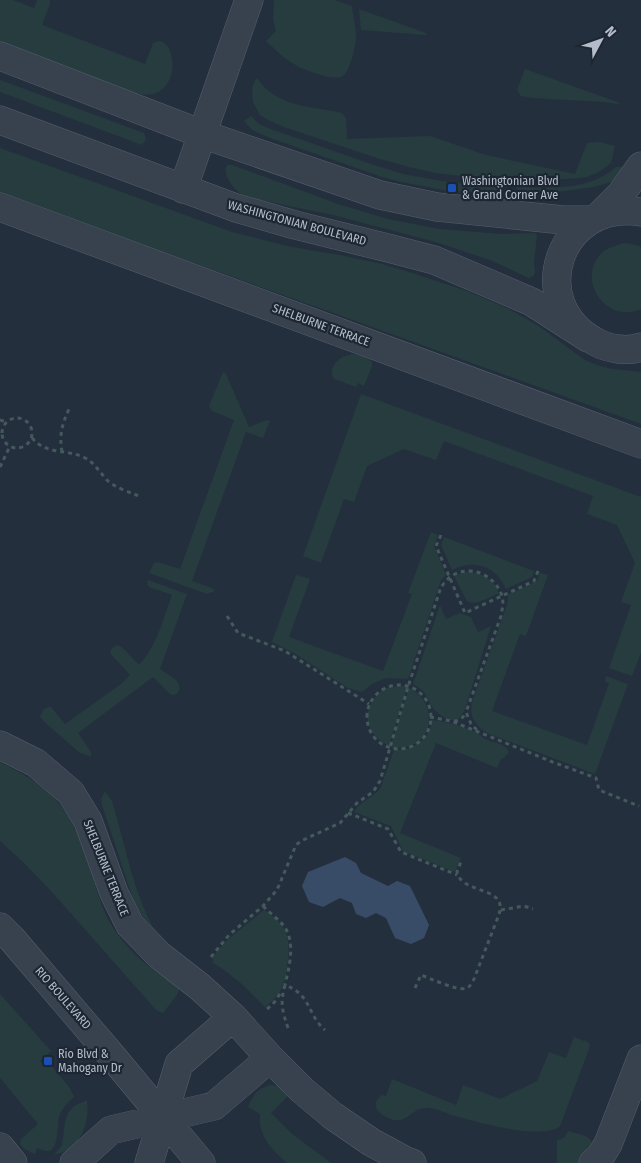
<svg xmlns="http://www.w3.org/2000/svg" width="641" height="1163" font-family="'Fira Sans Condensed',sans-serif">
	<rect width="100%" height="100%" fill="#242f3e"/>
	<path fill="#263c3f" d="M0,0H13L34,8L37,0H50V4L42,25L145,64L153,43C175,31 183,88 152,94C144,96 136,93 128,92L0,43Z
		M274,0H335L352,6C353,16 356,27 356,37C356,45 350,72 343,76C337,79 327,77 321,75C294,67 286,60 266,41L276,31L273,19Z
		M359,9L426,33V35L361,30Z
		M525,69L620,103L618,104L604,102L532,98L521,96L517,90Z
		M256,78C261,82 264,88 270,92C291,108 318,107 342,113L346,118L347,139L430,136L486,155L575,174L587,143L599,142L615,146L611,163L599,172L587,177L579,178L564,179H502L470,177L435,173L409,167L380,159L284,127L268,120L260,115L253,102L252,88Z
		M0,80L144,133L146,139L142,145L0,92Z
		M251,116L259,124L268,128L371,164L403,174L448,182V191L401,182L382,177L270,138L252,130L244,121Z
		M0,148L232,232L283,245L309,250L340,255L382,264L409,272L467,291L507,308L537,325L585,360L597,365L612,369L641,372V424L0,193Z
		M227,165H232L341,205L388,219L439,229L502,234L535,233L537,236L534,262L535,273L533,276L529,278L490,260L439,243L333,215L255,199C250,198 245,196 240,193C232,187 222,174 227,165Z
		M616,167H628L616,179L611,182L594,187L556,192L519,194L516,187C552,187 587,192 616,167Z
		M457,183L505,186L502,194L456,191Z
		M625,243L636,245L641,247V309C606,325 574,278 603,252C609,247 617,245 625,243Z
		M353,354C360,355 367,357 372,362V366L364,386L358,383L356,387L334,379L332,375C331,363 342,355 353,354Z
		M223,372L226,374L249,427L267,420L270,421L263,438L246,432L192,581L212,588L215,591L207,594L149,573L154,563L158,562L180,569L234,420L212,411L209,406Z
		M361,394L641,497V653L632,676L609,668L631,605L621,602L635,563L617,525L587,514L593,496L444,441L436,460L404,449L367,466L354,502L344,499L321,563L303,556Z
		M431,532L438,535L434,546L446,575L441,580L408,679L388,678L383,679L372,684L362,692L348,688L294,653L272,642L296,575L310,579L289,637L383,671L412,594L408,593Z
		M444,537L534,571L532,577L506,589C496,565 473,559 452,570L441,545Z
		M468,572C484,574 493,578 499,593C489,597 477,606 467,601L454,576L462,573Z
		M540,573L548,575L526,636L520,634L492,711L587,745L609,683L605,681L606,676L628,684L595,774L487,733C475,726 469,716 472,702L507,605L508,598L507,595L537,581Z
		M148,580L187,594L160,669C168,675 186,682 177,694L172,695L170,694L153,677L78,733L91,752V757L80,753L49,726L40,717L44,709L49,707H51L65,724L121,684L130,675L110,653L112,648L117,645L122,647L139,665C157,646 163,619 172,595L149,587L147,584Z
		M440,605L446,619L460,613L471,617L478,632L491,626L465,709C463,713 461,717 458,719C450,724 438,714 433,708C429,703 427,696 423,691C420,688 416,686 413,684Z
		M403,686L407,687L389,746C372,738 360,719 373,701C375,697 379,692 384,689C390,686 397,686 403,686Z
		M409,688C434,699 437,736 410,746C403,748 397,748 390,747Z
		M432,720C447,722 462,725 475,732C479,734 482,737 485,739C493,743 506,743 509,752L504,758L501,759L497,768L436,743L400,833L461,858L455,872L403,851L391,826L354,812C360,801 373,798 380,789L394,750C413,751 430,739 432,720Z
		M0,762C55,789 72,810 90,869C96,885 100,904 108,919C118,938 134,955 151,968C160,975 170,980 180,987L177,995L163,1013L157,1011L51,891L23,862L0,841Z
		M105,791L112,801C125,843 132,888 153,927L143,917L133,899L102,805L101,799Z
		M264,910C289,926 291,940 287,967C286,976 284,986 279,993C275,999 270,1003 265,1007L243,985L223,969L213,963L212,958L226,941Z
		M0,994L51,1051L40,1061L45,1066L49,1063L70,1088L74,1097C68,1102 61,1109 59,1117C57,1125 59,1148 49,1151C46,1152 40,1149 37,1148L35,1154L24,1149L20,1144L21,1139L38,1124L0,1078Z
		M574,1037L584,1041L585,1040L590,1044L589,1049L560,1126C544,1141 476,1122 455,1116C447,1114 439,1109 430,1108C408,1105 409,1132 381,1114C378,1111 375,1108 376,1104C376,1100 379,1097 382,1095L386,1096L392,1079L456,1105L463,1085L500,1099L537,1081L549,1052L566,1058Z
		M272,1085C280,1086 286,1087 288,1096L271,1113L291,1133L331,1163H287C272,1150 258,1136 260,1114L248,1107C253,1095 258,1087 272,1085Z
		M87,1100C90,1125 80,1149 54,1155L62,1145L65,1122L68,1113L74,1106Z
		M568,1131C574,1133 582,1134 587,1137C599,1143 585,1158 579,1163H557V1140L564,1138Z"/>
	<path fill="#394c67" d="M345,857L356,863L361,873L388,886L397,881L410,886L429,925L424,938L411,944L395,938L386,918L376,913L366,918L356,914L352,903L340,898L323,907L309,902L302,886L308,872Z"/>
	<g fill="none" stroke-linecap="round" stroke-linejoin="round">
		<g stroke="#565f6c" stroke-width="29">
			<path id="minor" d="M0,56L202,134L380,195L437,207L563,220H591
				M0,120L236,208L295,225L384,247L434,260L532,302L588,338
				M183,189L249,0
				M0,207L641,444
				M641,212C558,199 524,304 596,342C609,349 627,352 641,347
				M599,216L621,194L641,166
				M0,745L36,763L71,793L88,821L114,893L130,925L159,955L200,987L233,1017L270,1058L302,1090L333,1116L371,1142L406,1161L412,1163
				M0,927L12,939L111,1055L201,1163
				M0,1147L13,1163
				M74,1163L111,1130L214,1106L270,1058
				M149,1163L179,1064L233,1017
				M593,1163L600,1157L608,1144L641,1059"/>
		</g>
		<path stroke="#44595c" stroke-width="3" stroke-dasharray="4 4" stroke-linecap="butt" d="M2 433a15 15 0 1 1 30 0a15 15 0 1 1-30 0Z
			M0,420L6,422
			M32,438C48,456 66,448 85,458C95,463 100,473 108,481C116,488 129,492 139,496
			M62,452C59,434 62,425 69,409
			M0,467L10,446
			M441,535L436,546L465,613L534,581L538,571
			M227,616L238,633L285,651L369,704
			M367 717a32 32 0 1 1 64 0a32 32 0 1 1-64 0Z
			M430,717L451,721L550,761L596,778L599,790L639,806
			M454,721C460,721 464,717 466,712
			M348,813L388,829L401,852L457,875
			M263,906C270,913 278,919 284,926C296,943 289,967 285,985
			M501,910L524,906L533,909
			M211,957L229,935L263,906L277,890L296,845L301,841L340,823L357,803L373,792L380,781L408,687L441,587C445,582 449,577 455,574C474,565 496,577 502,596C504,603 502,609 501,616L466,712L471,724L479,732
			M415,988L421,975C430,978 458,992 467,988C471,986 472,982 474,979L498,917C499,914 500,912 500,909C503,887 461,893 457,872L462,859
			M267,1009L273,1004L282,991
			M288,1028C282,1010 280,1003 285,985C312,995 307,1015 325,1030"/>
		<use href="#minor" stroke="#38414e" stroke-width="28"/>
	</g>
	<g fill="#1a4fb4" stroke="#1d2633" stroke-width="2">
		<rect x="447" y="183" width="10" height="10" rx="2.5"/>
		<rect x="43" y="1056" width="10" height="10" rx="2.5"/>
	</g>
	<g text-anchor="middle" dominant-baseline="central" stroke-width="4.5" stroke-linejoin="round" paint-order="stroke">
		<g font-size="12" fill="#b4bcc9" stroke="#1d2633" text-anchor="start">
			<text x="462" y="181">Washingtonian Blvd<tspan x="462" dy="14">&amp; Grand Corner Ave</tspan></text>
			<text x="58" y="1054">Rio Blvd &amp;<tspan x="58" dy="14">Mahogany Dr</tspan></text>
		</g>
		<g font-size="12" fill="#b4bcc9" stroke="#1d2633">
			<text transform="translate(297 223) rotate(15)">WASHINGTONIAN BOULEVARD</text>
			<text transform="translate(321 325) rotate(20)">SHELBURNE TERRACE</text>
			<text transform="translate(106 868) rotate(68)">SHELBURNE TERRACE</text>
			<text transform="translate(63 998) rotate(49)">RIO BOULEVARD</text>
		</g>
	</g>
	<g transform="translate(601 40) rotate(49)" stroke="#1d2633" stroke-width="4" paint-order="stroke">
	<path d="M0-4L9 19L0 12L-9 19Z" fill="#b4bcc9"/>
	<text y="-8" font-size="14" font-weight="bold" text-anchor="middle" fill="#b4bcc9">N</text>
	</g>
</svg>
